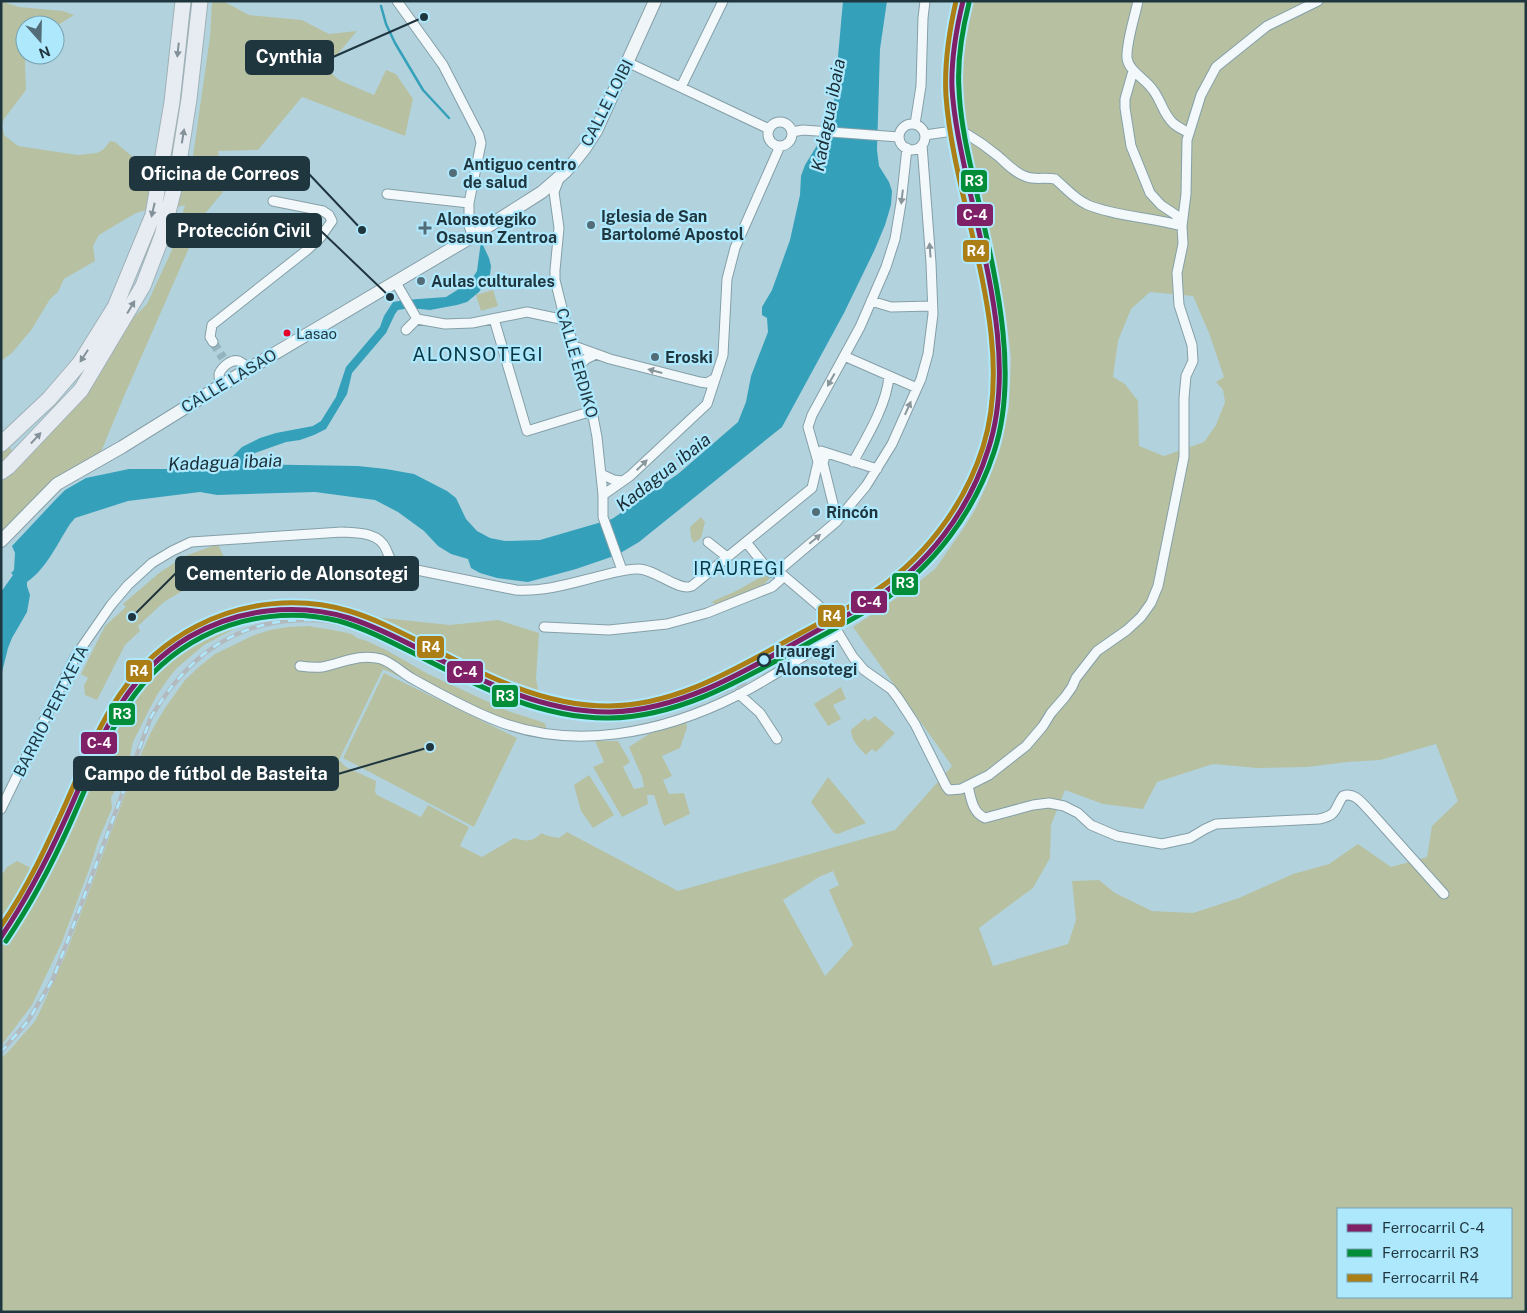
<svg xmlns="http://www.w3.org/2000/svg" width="1527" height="1313" font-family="'Public Sans',sans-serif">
	<rect width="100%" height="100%" fill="#b2d3de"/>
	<path fill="#b7c1a2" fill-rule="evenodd" d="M1,1L19,7L63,11L74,15L55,27V25H25V55H27L25,61L26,90L4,119L2,125L4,135L18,146L78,155L97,153L104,149L110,141L115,142L146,168L177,177H190L210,37L212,1H223L249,15L302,20L329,34L357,31L326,68L339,80L374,95L386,70L396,74L413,99L405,136L302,97L258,150L218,151L223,192L203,216L122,401L101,452L1,534V434L15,455L73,390L96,355L147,304L171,252L185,205L173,208L150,209L136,213L99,235L93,246L95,261L64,279L58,292L50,299L32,329L12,353L1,361Z
		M968,1H1526V1312H1V1058L8,1052L35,1021L41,1009L65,956L136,765L152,730L165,708L185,680L200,666L215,654L252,636L270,630L288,627L308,626L333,630L352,634L357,638L367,641L386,650L428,674L508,711L545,723L547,731L538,736L517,732L383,669L339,760L346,767L376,781L375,792L377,795L421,817L428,805L469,827L460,846L482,857L514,838C526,841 532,843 541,833L548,836L559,838L567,832L678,891L895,830L952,766L853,627L907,591L935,569L961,532L975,510L987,484L1001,445L1009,406L1011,357L1005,309L973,187L964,143L957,93V70L960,35ZM1150,292L1193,296L1209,333L1224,377L1216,382L1223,390L1225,402L1216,425L1204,442L1164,456L1139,446L1138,401L1125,384L1113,377L1118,341L1131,309ZM1436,744L1458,801L1432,826L1427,857L1391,867L1358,844L1329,864L1293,874L1239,898L1193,913L1152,911L1115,893L1099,880L1072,881L1076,920L1068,944L993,966L979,928L1033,888L1050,858L1051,825L1065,790L1103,804L1143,809L1157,782L1213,764L1257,768L1307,767L1347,762L1380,760ZM833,871L839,885L829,890L853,945L825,976L783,900L819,877ZM1338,1209H1511V1297H1338Z
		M493,290L498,306L481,311L476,295Z
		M701,517L705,522L701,538L694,543L691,538L690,527Z
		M218,544L227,564L164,602L138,626L140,631L125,645L97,700L85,695L84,685L88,678L81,674L105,626L126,607L123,604L159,573L185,556Z
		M778,571L764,584L742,596L718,605L711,602L736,591L770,572Z
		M267,612H302L311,615L268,619L251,623L236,628L204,645L177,668L168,679L157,695L148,712L133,742L130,756L124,764V773L111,798L112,808L99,839L90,867L62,942L32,1005L1,1046V946L44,880L88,775L111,729L129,698L157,664L171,652L187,642L223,623Z
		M374,617L450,625L498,620L539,633L536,679L539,694C482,674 429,643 374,617Z
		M384,673L517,738L474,827L343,758Z
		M841,687L846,699L833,705L841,719L828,726L814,704Z
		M875,716L895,733L876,752L872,749L866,755C859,748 851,740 851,730L865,718L868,721Z
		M686,722L687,728L680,748L662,756L672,776L663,780L669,794L684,793L690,814L664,826L654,795H647L648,804L622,817L593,767L604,762L595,741H618L630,762L623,767L634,789L644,787L642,777L629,747L649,734Z
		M589,775L614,815L593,828L581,811L574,785Z
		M828,777L866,823L838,834L834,833L811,802Z
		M17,861L31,868L22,887L1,920V876L7,867Z"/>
	<path fill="#35a0ba" d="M843,1H887L880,49L877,150L879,166L889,182L892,191L891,205L885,225L875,249L844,313L782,427L639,542L617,555L576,569L528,582L497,578L480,573L471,568L468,559L451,554L438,546L424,531L398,512L375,500L315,492L217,495L200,492L128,501L75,518L70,524C57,544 47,568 27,582V586L30,595L27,612L12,638L8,648L1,676V592L13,575L11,573L14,570L15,553L12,546L58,497L65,490L86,478L129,469H166L213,466L222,467L242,447L260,438L276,433L313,426L321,421L336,397L346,367L380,327L384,316L393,302L405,300L446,297L470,282L477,271L481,241L489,258L491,266L490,275L479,292L467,302L457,305L430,310L410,308L398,310L395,314L386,333L352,373L347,394L326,429L314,435L300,440L286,442L255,453L245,464L358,466L386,469L414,474L447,491L456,498L466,519L477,531L490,538L505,541L540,540L612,519L678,474L738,422L746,402L751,376L768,332L767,318L762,315V307L772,290L790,240L800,195L801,176L805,165L821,139L834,101Z"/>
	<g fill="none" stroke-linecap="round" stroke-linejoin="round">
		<path stroke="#35a0ba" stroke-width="2.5" d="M381,6L386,24L395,43L423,90L449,118"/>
		<path stroke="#95b4be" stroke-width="9" stroke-dasharray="9 4.5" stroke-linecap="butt" d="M946,132L965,133
			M213,342L223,358"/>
		<g stroke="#859fa8" stroke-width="11">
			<path id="street" d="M397,1L443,65L479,135L481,143L469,203V226L473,236
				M1138,1C1135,16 1126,43 1127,58C1129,72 1145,78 1153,90C1161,100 1163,114 1173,123C1177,127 1184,130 1189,133
				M627,62L769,129
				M1133,71L1125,99V108L1131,146L1150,193L1161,205L1176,215L1182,226
				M681,87L723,1
				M768 134a12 12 0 1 1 24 0a12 12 0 1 1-24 0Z
				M915,124L921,86L923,18L925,1
				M899 137a13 13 0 1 1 26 0a13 13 0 1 1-26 0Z
				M792,132L803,130L899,137
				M965,133C977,140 987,147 998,156C1007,164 1015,173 1027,177C1036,180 1046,177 1055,179C1066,188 1074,199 1088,205C1118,217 1151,217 1182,226
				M925,135L946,132
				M559,179L554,192L559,228L555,270V280L565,320L574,346L592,411L597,437L603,495V517L622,570
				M387,194L469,203
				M395,281L417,319L445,324L472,323L527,312L565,320
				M871,301L891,307L932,306
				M494,319L527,431L592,411
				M406,330L417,319
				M213,342L210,337L212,325L307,250L320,238L332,221L329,215L323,211L273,201
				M574,346L610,359L700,382L707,383L714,379
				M844,356L917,388
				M579,366L586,359L596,354
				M220,386L219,374C222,367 233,356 242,363C245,364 246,367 248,369
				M821,451L877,469
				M826,453L823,463L837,520
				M853,462C867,437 887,404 889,376
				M601,474L614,480L622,481
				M603,495L630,476L707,404L723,355L727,279L735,248L780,146
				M708,542L727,557
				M746,542L770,572L778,571
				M778,571L825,611L853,657L864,670L891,689L898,698L915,724L946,786L949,790L961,789L989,775L1026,746L1043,726L1051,713L1065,697L1072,687L1076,678L1097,651L1127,630L1141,617L1151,603L1158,586L1184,457V398L1186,376L1193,361L1192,345L1179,305L1177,273L1183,244L1182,226L1186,194L1187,140L1201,95L1216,67L1267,26L1318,1
				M778,571L836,522L866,486L892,444L921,379L928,354L933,314L931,263L922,145
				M544,627L609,630L667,624L707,613L772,587L780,580L778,571
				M300,666C307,667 314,668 322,667C342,663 360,653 381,659C393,663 402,673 413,679C438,693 464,707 490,718C571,753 663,733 738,695C773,677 805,655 838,634
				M739,694L760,713L777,739
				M968,786C971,798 972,812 985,818L1033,805L1049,803L1064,806L1078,813L1091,825L1117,836L1162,844L1190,838L1205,829L1216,824L1319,819C1338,815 1334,809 1343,796C1354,792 1361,802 1368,809L1444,894
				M1,809L75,657L111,605L128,585L152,563L172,551L191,542L342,532C357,533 379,532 386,549C389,556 390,561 397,566L516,590C546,592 575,582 604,575C615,572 627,569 638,569C655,569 679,592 692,586L812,488L818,462L808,427L812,415L860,327L886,267L895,239L901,203L907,148"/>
		</g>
		<g stroke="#859fa8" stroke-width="14">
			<path id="secondary" d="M1,541L57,484L122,447L220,386L473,236L542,192L565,172L574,162L585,148L596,131L655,1"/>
		</g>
		<g stroke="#a0b1b7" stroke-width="17">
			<path id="highway" d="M1,444L49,399L80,363L115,307L153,215L172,102L183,1
				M1,472L8,467L81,390L143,286L162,236L176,181L189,99L200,1"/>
		</g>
		<use href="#street" stroke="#f3f8fa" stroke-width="9"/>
		<use href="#secondary" stroke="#f0f5f8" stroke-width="12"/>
		<use href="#highway" stroke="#e7ecf3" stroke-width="15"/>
		<g stroke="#b2babe" stroke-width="4.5">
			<path id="rail" d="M1,930C27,891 47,849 66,807C95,742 117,676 180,636C202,622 228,612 253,607C355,587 432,659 522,692C552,703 584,708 616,707C690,704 752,660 816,626C891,585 946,548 978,464C1004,397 995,335 981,267C974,236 968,205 961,173C949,113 940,62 958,1
				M1,1052L28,1021L53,979L72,929L151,717C174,679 203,646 247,630C277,619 312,617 344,624C366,630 386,641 407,651C458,676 511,706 568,715C630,725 688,707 744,683"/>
		</g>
		<use href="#rail" stroke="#aee8fd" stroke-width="2.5" stroke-dasharray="8" stroke-linecap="butt"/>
		<g stroke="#aee8fd" stroke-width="9">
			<path id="rail-1" d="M1,937C26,900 46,862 64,822C97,750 117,680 189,637C237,609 296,602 349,618C374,626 398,638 421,650C480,680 542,713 611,712C687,710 755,665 820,629C838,620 856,611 873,600C928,565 969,511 988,450C1016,366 986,266 968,183C961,151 954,120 952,88C951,58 956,30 963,1"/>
		</g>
		<g stroke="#aee8fd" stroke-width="9">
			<path id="rail-2" d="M6,941C31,904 51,866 69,826C103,751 124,677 202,637C244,615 294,610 339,621C367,629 393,643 419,656C478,686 540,719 609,718C688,717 759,669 827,633C844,623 863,614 880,603C934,566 974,513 994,452C1022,367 991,260 973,176C966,147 960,118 959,89C957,60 962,31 969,3"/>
		</g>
		<g stroke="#aee8fd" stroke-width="9">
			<path id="rail-3" d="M1,926C28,887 47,845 66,803C98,730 121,665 197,626C243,602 299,596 349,611C376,619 402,633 428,646C484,675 543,706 608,706C684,706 751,659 816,625C833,615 852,606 869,595C922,562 964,507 983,447C1018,335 954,208 946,96C944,64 949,32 956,1"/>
		</g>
		<use href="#rail-1" stroke="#802168" stroke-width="5"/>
		<use href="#rail-2" stroke="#028d38" stroke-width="5"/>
		<use href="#rail-3" stroke="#ab7f16" stroke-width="5"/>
	</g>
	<defs><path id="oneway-solid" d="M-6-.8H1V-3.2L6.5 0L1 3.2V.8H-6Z" transform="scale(1.25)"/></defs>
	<g fill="#839199">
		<use href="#oneway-solid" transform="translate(178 50) rotate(96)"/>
		<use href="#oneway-solid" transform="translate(183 136) rotate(-81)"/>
		<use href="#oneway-solid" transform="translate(153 210) rotate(103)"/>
		<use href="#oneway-solid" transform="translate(131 307) rotate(-59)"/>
		<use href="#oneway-solid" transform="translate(84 356) rotate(123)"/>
		<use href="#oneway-solid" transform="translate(36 438) rotate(-47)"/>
	</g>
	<g fill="#89979c">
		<use href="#oneway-solid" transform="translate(902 197) rotate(97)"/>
		<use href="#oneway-solid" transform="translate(930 250) rotate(-94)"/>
		<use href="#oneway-solid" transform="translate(655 371) rotate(-165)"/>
		<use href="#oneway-solid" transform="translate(831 380) rotate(119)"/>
		<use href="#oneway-solid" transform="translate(908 408) rotate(-66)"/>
		<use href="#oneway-solid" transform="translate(642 465) rotate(-44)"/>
		<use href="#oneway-solid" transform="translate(815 539) rotate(-40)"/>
	</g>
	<g fill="#526d77" stroke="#aee8fd" stroke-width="2">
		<circle cx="453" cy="173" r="5"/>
		<circle cx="591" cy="225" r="5"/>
		<path d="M422.5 220.5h5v5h5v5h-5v5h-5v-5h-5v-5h5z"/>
		<circle cx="421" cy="281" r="5"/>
		<circle cx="655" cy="357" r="5"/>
		<circle cx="816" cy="512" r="5"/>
	</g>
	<circle fill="#e4002b" stroke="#aee8fd" stroke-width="2" cx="287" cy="333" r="4.5"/>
	<circle fill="#aee8fd" stroke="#1f363f" stroke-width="2.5" cx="764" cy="660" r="6"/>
	<g text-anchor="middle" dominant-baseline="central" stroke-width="4.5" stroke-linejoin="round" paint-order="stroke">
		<g font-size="15" fill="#1f363f" stroke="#aee8fd" text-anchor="start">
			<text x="296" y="333">Lasao</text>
		</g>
		<g font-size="16" fill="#1f363f" stroke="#aee8fd">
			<text transform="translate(607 103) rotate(-63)">CALLE LOIBI</text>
			<text transform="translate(577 363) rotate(74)">CALLE ERDIKO</text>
			<text transform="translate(229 381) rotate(-31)">CALLE LASAO</text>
			<text transform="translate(51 711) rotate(-63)">BARRIO PERTXETA</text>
		</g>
		<g font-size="16" font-weight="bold" fill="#1f363f" stroke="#aee8fd" text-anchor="start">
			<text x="463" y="164">Antiguo centro<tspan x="463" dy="18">de salud</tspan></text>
			<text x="601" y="216">Iglesia de San<tspan x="601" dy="18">Bartolomé Apostol</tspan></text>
			<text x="436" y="219">Alonsotegiko<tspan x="436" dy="18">Osasun Zentroa</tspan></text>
			<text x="431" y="281">Aulas culturales</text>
			<text x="665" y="357">Eroski</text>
			<text x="826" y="512">Rincón</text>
		</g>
		<g font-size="16" font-weight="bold" fill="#1f363f" stroke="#aee8fd" text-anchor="start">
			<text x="775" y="651">Irauregi<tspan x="775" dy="18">Alonsotegi</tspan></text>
		</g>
		<g font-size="18" font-style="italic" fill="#1a2d34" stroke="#aee8fd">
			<text transform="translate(828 115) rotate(-79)">Kadagua ibaia</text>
			<text transform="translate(225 462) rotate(-2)">Kadagua ibaia</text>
			<text transform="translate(663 472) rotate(-38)">Kadagua ibaia</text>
		</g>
		<g font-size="18" letter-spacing="1" fill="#093744" stroke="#aee8fd">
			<text x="739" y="568">IRAUREGI</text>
		</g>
		<g font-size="19" letter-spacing="1" fill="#093744" stroke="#aee8fd">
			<text x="478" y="354">ALONSOTEGI</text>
		</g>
	</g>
	<path fill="none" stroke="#1f363f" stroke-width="2" d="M424 17L333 57M362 230L309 174M390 297L321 231M132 617L176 573M430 747L338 774"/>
	<g fill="#1f363f" stroke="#aee8fd" stroke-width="2">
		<circle cx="424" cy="17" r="5"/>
		<circle cx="362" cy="230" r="5"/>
		<circle cx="390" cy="297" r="5"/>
		<circle cx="132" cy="617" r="5"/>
		<circle cx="430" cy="747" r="5"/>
	</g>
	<g fill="#1f363f" stroke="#1f363f" stroke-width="2">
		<rect x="246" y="41" width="87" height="33" rx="5"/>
		<rect x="130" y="157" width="179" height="33" rx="5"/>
		<rect x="167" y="214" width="154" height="33" rx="5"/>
		<rect x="176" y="557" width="242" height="33" rx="5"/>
		<rect x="74" y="757" width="264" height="33" rx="5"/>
	</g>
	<g font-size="18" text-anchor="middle" font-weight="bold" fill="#fff">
		<text x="289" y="63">Cynthia</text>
		<text x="220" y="180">Oficina de Correos</text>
		<text x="244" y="237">Protección Civil</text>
		<text x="297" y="580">Cementerio de Alonsotegi</text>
		<text x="206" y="780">Campo de fútbol de Basteita</text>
	</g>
	<g stroke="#aee8fd" stroke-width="2">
		<rect x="960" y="169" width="28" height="24" rx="5" fill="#028d38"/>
		<rect x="956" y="203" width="38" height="24" rx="5" fill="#802168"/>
		<rect x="962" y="239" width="28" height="24" rx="5" fill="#ab7f16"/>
		<rect x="891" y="572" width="28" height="24" rx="5" fill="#028d38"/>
		<rect x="850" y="590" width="38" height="24" rx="5" fill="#802168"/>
		<rect x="817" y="604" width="29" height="24" rx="5" fill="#ab7f16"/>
		<rect x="416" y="635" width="29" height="24" rx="5" fill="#ab7f16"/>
		<rect x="125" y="659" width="28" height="24" rx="5" fill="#ab7f16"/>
		<rect x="446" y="660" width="38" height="24" rx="5" fill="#802168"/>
		<rect x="491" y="684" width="28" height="24" rx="5" fill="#028d38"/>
		<rect x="108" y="702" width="28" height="24" rx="5" fill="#028d38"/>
		<rect x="80" y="731" width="38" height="24" rx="5" fill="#802168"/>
	</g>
	<g font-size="14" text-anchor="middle" font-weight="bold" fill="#fff">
		<text x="974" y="186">R3</text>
		<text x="975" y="220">C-4</text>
		<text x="976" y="256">R4</text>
		<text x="905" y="588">R3</text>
		<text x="869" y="607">C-4</text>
		<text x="832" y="621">R4</text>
		<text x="431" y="652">R4</text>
		<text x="139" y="676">R4</text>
		<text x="465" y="677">C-4</text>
		<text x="505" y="701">R3</text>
		<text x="122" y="719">R3</text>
		<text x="99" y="748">C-4</text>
	</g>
	<rect width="1527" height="1313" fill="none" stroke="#1f363f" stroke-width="5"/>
	<rect x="1337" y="1208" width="175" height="90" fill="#aee8fd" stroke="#75a1b1"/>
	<rect x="1347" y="1224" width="25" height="8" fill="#802168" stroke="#75a1b1"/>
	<text x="1382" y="1233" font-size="15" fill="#1f363f">Ferrocarril C-4</text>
	<rect x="1347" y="1249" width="25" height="8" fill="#028d38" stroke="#75a1b1"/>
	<text x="1382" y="1258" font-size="15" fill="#1f363f">Ferrocarril R3</text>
	<rect x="1347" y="1274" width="25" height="8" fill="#ab7f16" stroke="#75a1b1"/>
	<text x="1382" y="1283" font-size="15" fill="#1f363f">Ferrocarril R4</text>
	<g transform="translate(40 40) rotate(160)"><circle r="24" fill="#aee8fd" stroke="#75a1b1"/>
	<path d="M0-4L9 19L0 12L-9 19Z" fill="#526d77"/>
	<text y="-8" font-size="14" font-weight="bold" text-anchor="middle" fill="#1f363f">N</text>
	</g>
</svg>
